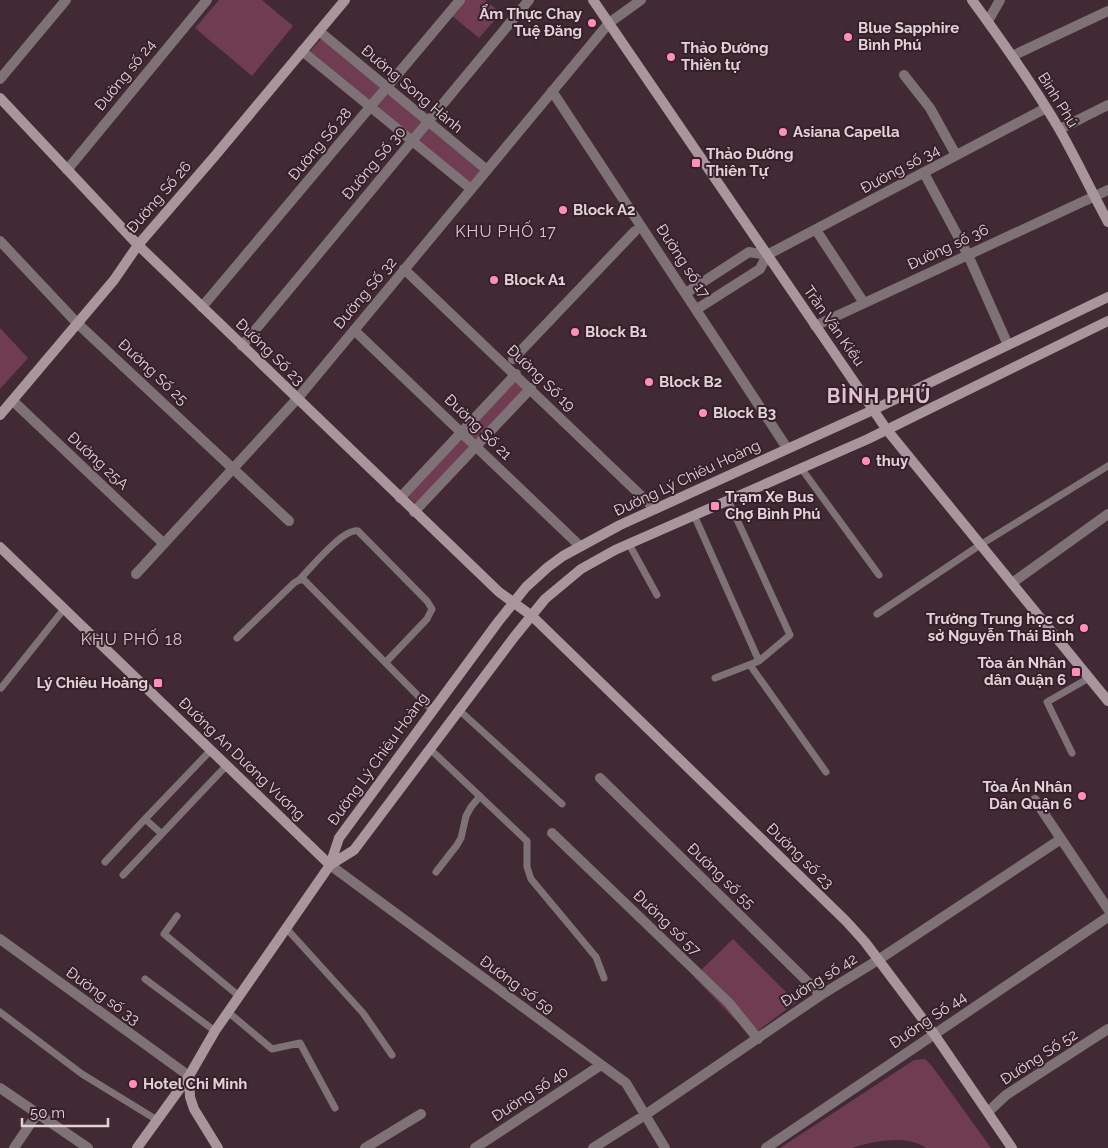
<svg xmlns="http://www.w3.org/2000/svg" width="1108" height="1148" font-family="Raleway,sans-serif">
	<rect width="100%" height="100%" fill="#412a33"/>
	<path fill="#6f3c51" d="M219,0H262L293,26L252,76L195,28Z
		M464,0H485L501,13L479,38L451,15Z
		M322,38L381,88L370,101L310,51Z
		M387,93L422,122L411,135L376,106Z
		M428,127L481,171L470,183L418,140Z
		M0,328L28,358L0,389Z
		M517,380L525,388L476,440L467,432Z
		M462,437L470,446L416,504L407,496Z
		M733,939L796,1002L751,1036L694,977Z
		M925,1059L932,1066L991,1148H926C907,1134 873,1141 852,1148H780L914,1060Z"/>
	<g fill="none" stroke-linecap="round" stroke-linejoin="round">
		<path stroke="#7e7276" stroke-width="7" d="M801,468L879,575
			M694,515L759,661
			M629,544L657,595
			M299,580C310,569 343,528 358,531L427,601L432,609L427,619L386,662
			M877,614L980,545L1108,466
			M237,638L294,583L299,580H304L433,711
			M750,665L826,772
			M715,678L759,661L790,635L728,500
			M1,688L64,609
			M459,710L562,804
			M430,749L527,841V867L531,879L596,957L604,978
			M1072,753L1047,702L1089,678
			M145,819L210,751
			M105,862L145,819L162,834
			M436,872L457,845L461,838L466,816L471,807L480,796
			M123,875L227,765
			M177,916L164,934L239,996
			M286,928L363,1013L392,1055
			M145,979L215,1031
			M0,1012L82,1074L157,1120
			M228,1012L272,1049L300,1043L335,1108"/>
		<path stroke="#7e7276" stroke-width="10" d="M988,21L1000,0
			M319,31L487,170
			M302,51L471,189
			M1012,56L1108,11
			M904,75L930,108L956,155
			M0,79L66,0
			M552,91L787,448
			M1060,129L1108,105
			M67,170L207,0
			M924,173L968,255L1008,345
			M816,230L864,303
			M0,241L77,323L289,521
			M404,269L655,509
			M686,293L749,252L767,255
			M202,307L460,0
			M697,309L760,269L767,255L1046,108
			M815,326L1108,190
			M354,330L580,546
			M242,346L529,0
			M513,359L635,231
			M13,401L163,543
			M400,498L516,374
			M414,512L531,388
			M136,574L297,399L609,23L641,0
			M1012,583L1108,514
			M600,778L821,995
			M1035,800L1108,909
			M552,833L729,1003L758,1039
			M330,865L626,1083L665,1148
			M0,939L189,1076
			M0,1088L88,1148
			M988,1112L1006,1095L1108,1029
			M14,1148L37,1114
			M365,1148L421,1114
			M475,1148L601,1065
			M593,1148L645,1115L821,995L878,960L1061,839
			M766,1148L1108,917"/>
		<path stroke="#a9959c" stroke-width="10" d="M593,0L887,430L1108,701
			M972,0C1002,41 1032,83 1058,127C1076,158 1091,191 1108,222
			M0,98L138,245L499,592L532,616L846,921L865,942L934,1034L1012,1148
			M0,415L114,280L138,245L214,157L345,0
			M0,547L330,865
			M330,865L354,850L515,636L545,599L581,569L615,550L868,439L1108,321
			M189,1076L190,1097L194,1109L218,1148
			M137,1148L189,1076L215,1031L330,865L339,838L498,622L526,587L548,567L563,556L620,525L873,410L1108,297"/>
	</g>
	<g fill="#fe8ebd" stroke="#362029" stroke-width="2">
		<circle cx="592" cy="23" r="5"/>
		<circle cx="848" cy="37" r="5"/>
		<circle cx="671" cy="57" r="5"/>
		<circle cx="783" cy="132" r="5"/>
		<rect x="691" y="158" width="10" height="10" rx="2.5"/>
		<circle cx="563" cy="210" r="5"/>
		<circle cx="494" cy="280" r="5"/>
		<circle cx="575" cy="332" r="5"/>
		<circle cx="649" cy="382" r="5"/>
		<circle cx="703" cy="413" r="5"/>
		<circle cx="866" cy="461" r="5"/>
		<rect x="710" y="501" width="10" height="10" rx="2.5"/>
		<circle cx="1084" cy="628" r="5"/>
		<rect x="1071" y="667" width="10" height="10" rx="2.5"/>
		<rect x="153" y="678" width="10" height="10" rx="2.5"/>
		<circle cx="1082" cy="796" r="5"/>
		<circle cx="133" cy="1084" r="5"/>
	</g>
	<g text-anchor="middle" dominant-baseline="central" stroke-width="4" stroke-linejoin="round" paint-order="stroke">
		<g font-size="15" font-weight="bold" fill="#e2d2d8" stroke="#362029" text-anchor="start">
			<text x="582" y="14" text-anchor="end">Ẩm Thực Chay<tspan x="582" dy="17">Tuệ Đăng</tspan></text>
			<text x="858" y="28">Blue Sapphire<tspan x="858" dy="17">Bình Phú</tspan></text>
			<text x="681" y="48">Thảo Đường<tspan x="681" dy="17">Thiền tự</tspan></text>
			<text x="793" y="132">Asiana Capella</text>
			<text x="706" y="154">Thảo Đường<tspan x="706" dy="17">Thiên Tự</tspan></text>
			<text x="573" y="210">Block A2</text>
			<text x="504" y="280">Block A1</text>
			<text x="585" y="332">Block B1</text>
			<text x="659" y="382">Block B2</text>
			<text x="713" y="413">Block B3</text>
			<text x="876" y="461">thuy</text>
			<text x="725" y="497">Trạm Xe Bus<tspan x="725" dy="17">Chợ Bình Phú</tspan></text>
			<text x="1074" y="619" text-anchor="end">Trường Trung học cơ<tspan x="1074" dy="17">sở Nguyễn Thái Bình</tspan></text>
			<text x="1066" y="663" text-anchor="end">Tòa án Nhân<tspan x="1066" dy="17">dân Quận 6</tspan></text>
			<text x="148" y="683" text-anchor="end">Lý Chiêu Hoàng</text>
			<text x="1072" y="787" text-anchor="end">Tòa Án Nhân<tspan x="1072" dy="17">Dân Quận 6</tspan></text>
			<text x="143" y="1084">Hotel Chi Minh</text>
		</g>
		<g font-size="15" fill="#e2d2d8" stroke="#362029">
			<text transform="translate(125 75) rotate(-51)">Đường số 24</text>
			<text transform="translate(412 89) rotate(40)">Đường Song Hành</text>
			<text transform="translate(1058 100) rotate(58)">Bình Phú</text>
			<text transform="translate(320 144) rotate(-50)">Đường Số 28</text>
			<text transform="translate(374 163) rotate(-50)">Đường Số 30</text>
			<text transform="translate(900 169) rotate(-28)">Đường số 34</text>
			<text transform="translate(159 197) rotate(-49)">Đường Số 26</text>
			<text transform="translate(948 247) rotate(-25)">Đường số 36</text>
			<text transform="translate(683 261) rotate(57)">Đường số 17</text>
			<text transform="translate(365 293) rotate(-50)">Đường Số 32</text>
			<text transform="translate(834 326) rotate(55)">Trần Văn Kiểu</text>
			<text transform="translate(270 352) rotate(44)">Đường Số 23</text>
			<text transform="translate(153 372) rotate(43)">Đường Số 25</text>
			<text transform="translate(541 378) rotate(44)">Đường Số 19</text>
			<text transform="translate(478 427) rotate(44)">Đường Số 21</text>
			<text transform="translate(98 461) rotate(43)">Đường 25A</text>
			<text transform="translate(687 478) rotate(-25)">Đường Lý Chiêu Hoàng</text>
			<text transform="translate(242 759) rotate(44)">Đường An Dương Vương</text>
			<text transform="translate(378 759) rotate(-54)">Đường Lý Chiêu Hoàng</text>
			<text transform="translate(800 856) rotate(44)">Đường số 23</text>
			<text transform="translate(721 876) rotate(44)">Đường số 55</text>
			<text transform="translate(667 923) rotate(44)">Đường số 57</text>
			<text transform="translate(819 980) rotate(-32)">Đường số 42</text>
			<text transform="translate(517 985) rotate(36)">Đường số 59</text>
			<text transform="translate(103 996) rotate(36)">Đường số 33</text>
			<text transform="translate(928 1020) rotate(-34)">Đường Số 44</text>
			<text transform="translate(1039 1057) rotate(-33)">Đường Số 52</text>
			<text transform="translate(530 1094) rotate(-33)">Đường số 40</text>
		</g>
		<g font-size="16" letter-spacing="1" fill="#e1c2cd" stroke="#362029">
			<text x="506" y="231">KHU PHỐ 17</text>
			<text x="132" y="639">KHU PHỐ 18</text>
		</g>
		<g font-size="20" font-weight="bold" letter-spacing="1" fill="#e1c2cd" stroke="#362029">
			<text x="879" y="396">BÌNH PHÚ</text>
		</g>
	</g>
	<path d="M22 1118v8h86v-8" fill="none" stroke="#e2d2d8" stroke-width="2.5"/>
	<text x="30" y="1118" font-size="15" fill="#e2d2d8" stroke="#362029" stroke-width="4" paint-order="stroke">50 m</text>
</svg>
